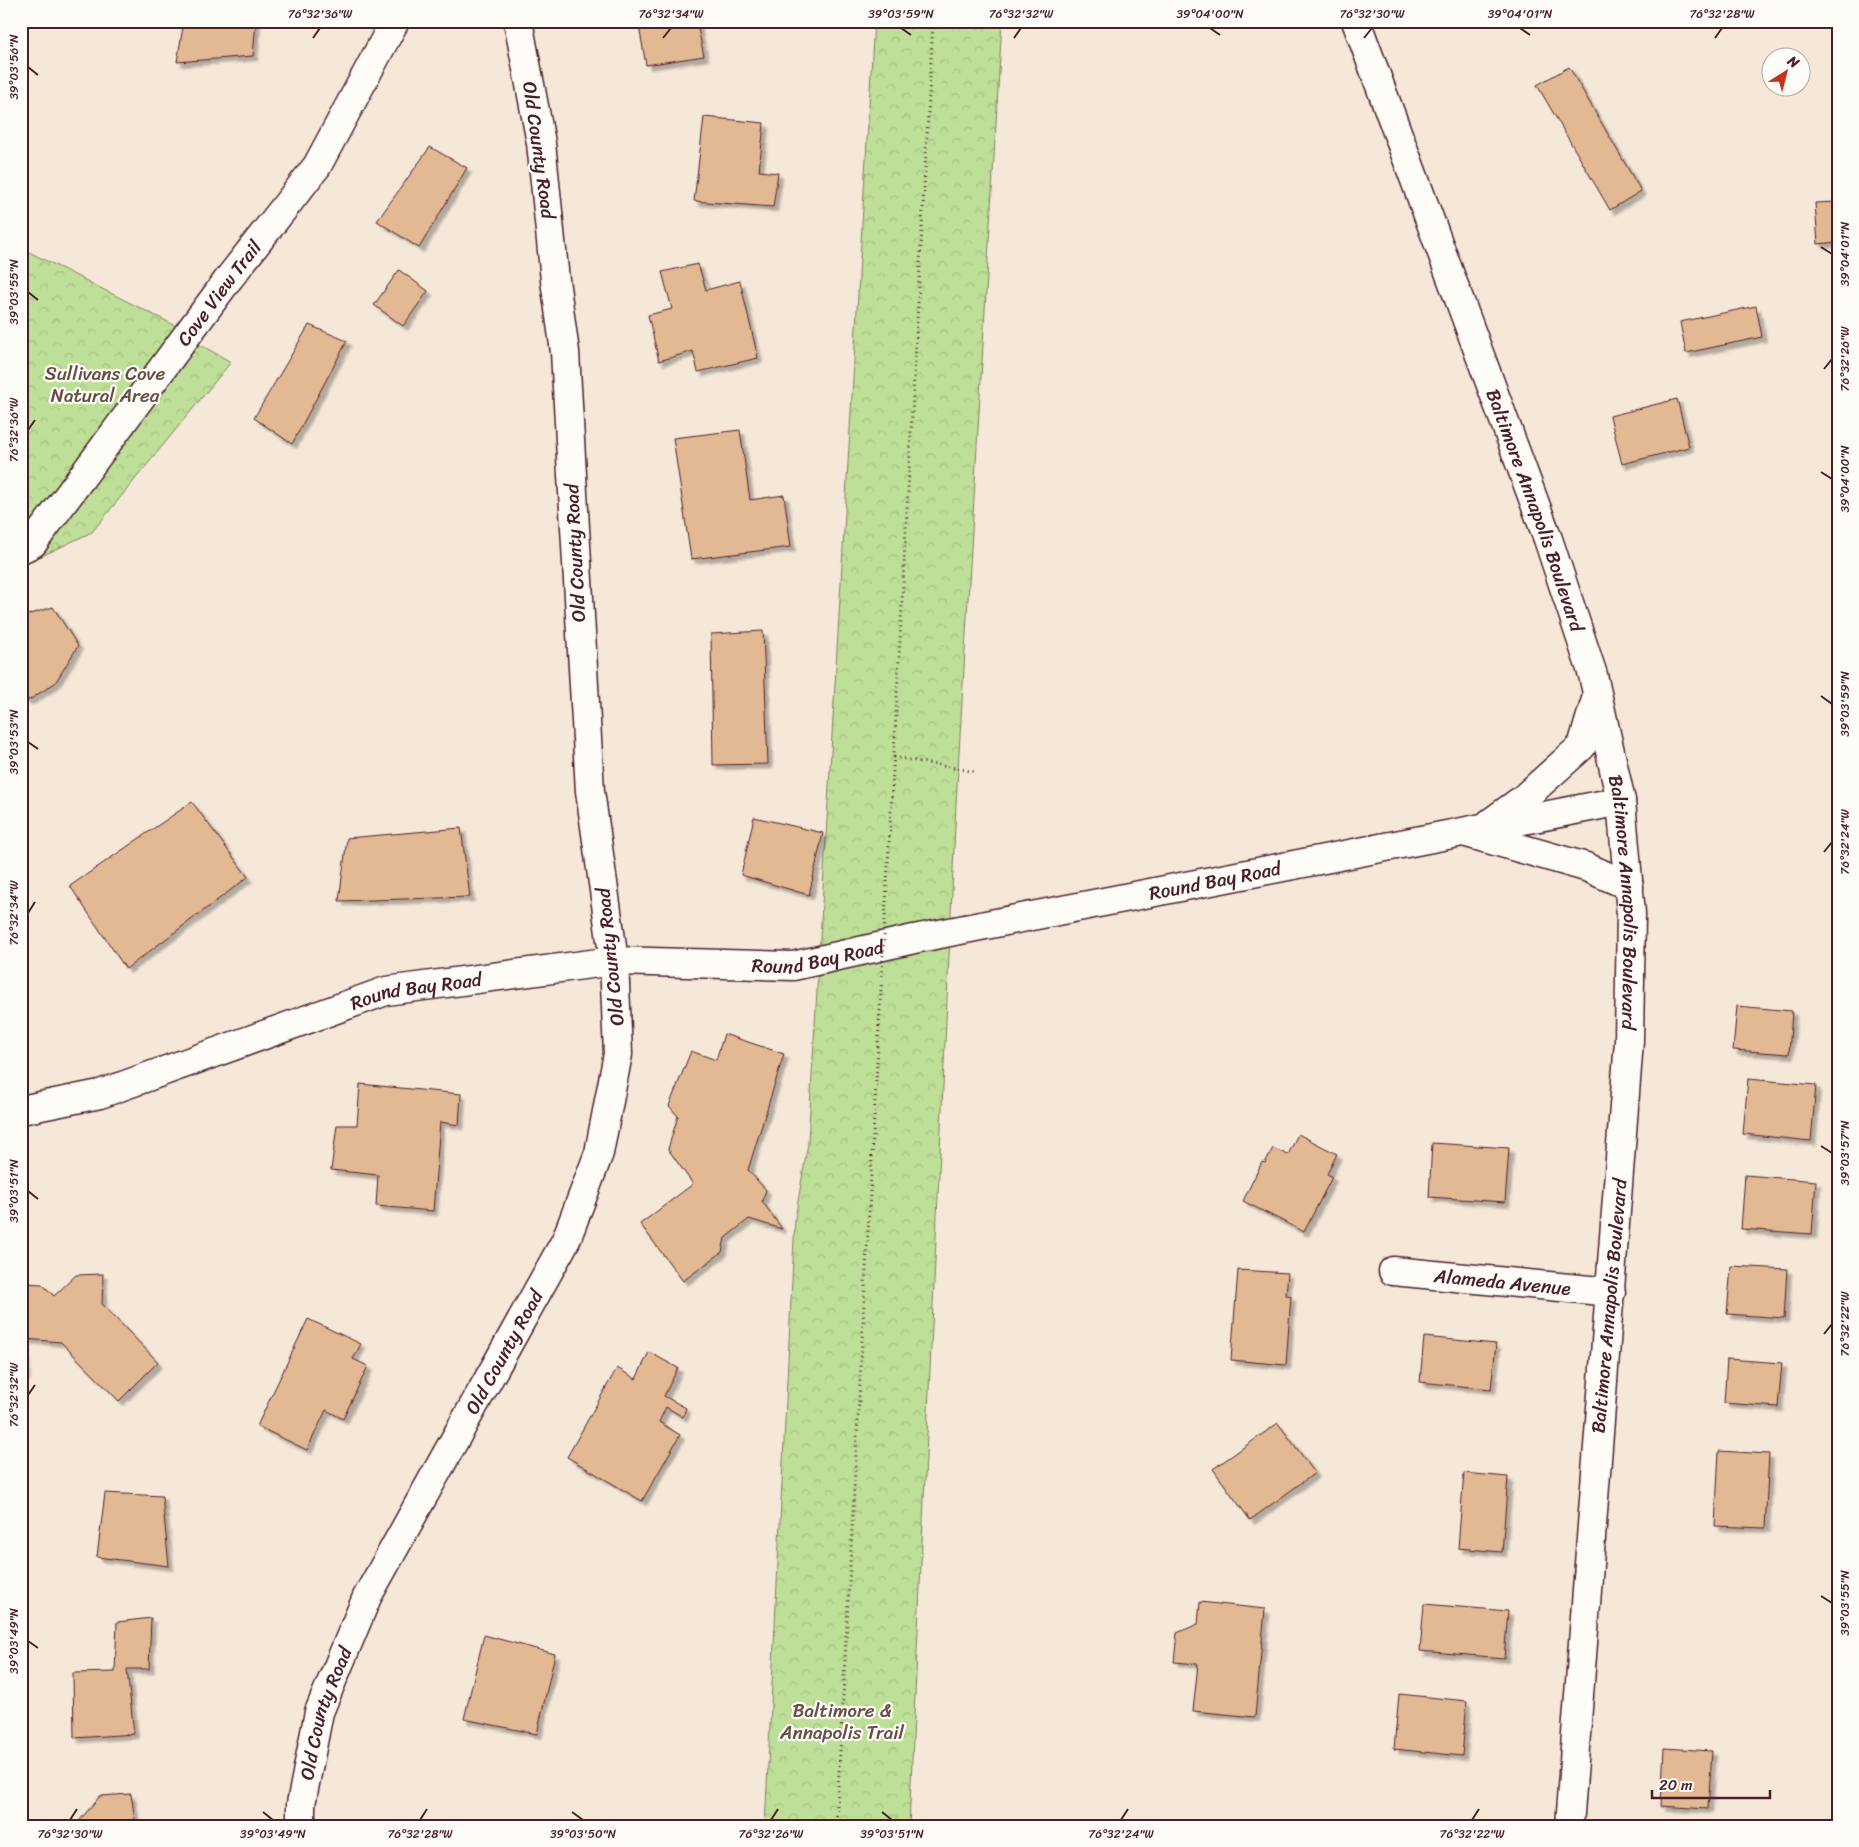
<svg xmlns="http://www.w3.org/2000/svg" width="1859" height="1847" font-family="Sriracha,sans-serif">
	<defs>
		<pattern id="forest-crowns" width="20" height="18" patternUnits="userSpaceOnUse" patternTransform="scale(1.25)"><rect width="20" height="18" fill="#bedf98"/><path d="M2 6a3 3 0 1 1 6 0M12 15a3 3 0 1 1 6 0" fill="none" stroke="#a5bf83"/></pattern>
		<filter id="shadow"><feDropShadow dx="4.5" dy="4.5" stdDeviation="1" flood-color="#0004"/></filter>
	</defs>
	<rect width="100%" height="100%" fill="#f5e8d9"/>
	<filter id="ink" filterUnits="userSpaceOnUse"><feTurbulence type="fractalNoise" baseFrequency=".02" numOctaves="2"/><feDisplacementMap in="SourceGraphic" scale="10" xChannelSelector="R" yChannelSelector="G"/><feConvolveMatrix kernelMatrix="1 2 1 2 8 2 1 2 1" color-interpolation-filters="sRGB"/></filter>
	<g filter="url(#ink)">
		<path fill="url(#forest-crowns)" stroke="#847f62" d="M874,21H1002L956,804L909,1826H765L795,1219L808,1143Z
			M23,249L182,329L179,333L231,362L92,532L21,566V250Z"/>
		<path fill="#e3b994" stroke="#4a1f2b" filter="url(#shadow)" d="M184,21H256L253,56L177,62Z
			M638,21H712L697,24L704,56L646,65Z
			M1569,67L1641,191L1610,210L1537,85Z
			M704,117L764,123L759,171L778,173L773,207L694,201Z
			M430,147L467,168L419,248L377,221Z
			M1838,202V242L1818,244L1815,203Z
			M698,264L706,290L740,281L758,358L698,372L693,351L659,361L648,315L672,309L662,272Z
			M399,270L428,291L403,326L374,305Z
			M1756,306L1762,337L1686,353L1680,322Z
			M309,325L347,341L292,444L254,418Z
			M1677,399L1689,447L1622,464L1610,416Z
			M740,430L750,500L784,495L791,547L691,559L673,438Z
			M53,607L78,646L55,683L29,700L21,698V617Z
			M763,631L768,764L713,765L711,634Z
			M192,802L248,877L126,969L70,886Z
			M754,817L823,833L809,895L741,875Z
			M461,828L470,897L339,901L347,838Z
			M1737,1006L1792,1011L1789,1054L1733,1050Z
			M724,1034L784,1054L748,1170L766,1190L762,1201L782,1229L749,1219L725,1238L722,1252L683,1281L640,1224L693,1184L668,1149L678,1116L669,1106L691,1051L716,1060Z
			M1748,1079L1816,1085L1811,1141L1743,1134Z
			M360,1084L461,1094L459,1125L440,1122L433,1211L376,1206L378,1175L331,1170L337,1125H357Z
			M1298,1134L1337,1154L1327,1174L1332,1177L1304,1232L1243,1201L1262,1162L1265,1163L1273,1148L1288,1155Z
			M1432,1143L1509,1148L1505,1202L1429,1197Z
			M1745,1175L1816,1181L1812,1234L1741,1229Z
			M1731,1266L1787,1269L1784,1318L1727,1314Z
			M1238,1270L1288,1273L1286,1295L1291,1296L1286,1365L1231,1360Z
			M103,1274L102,1304L158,1362L119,1401L61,1342L25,1339V1377L21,1376V1283L42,1284L54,1296L76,1275Z
			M308,1319L361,1344L353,1359L368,1366L343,1419L326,1410L307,1450L257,1426Z
			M1424,1337L1496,1344L1491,1389L1420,1382Z
			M649,1352L678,1368L664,1396L686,1408L683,1417L666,1407L659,1422L680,1435L642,1501L567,1457L617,1368L636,1379Z
			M1727,1359L1782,1363L1778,1407L1724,1403Z
			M1278,1423L1315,1473L1250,1520L1213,1469Z
			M1719,1451L1769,1454L1765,1528L1715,1526Z
			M1464,1473L1508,1477L1502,1552L1458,1548Z
			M105,1493L162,1496L169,1566L97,1557Z
			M1200,1602L1265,1609L1255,1717L1193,1711L1198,1664L1174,1662L1177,1633L1198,1624Z
			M1424,1604L1508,1611L1504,1658L1420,1651Z
			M151,1618L149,1669H127L134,1734L74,1738L73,1673L115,1672L117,1622Z
			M484,1635L555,1654L537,1734L464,1719Z
			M1399,1694L1467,1701L1462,1756L1394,1749Z
			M1664,1748L1712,1751L1708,1809L1661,1806Z
			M131,1794L136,1826H75L100,1796Z"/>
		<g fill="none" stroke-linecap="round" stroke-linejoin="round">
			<g stroke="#4a1f2b" stroke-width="31">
				<g id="minor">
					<path id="s1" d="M1356,21L1548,539L1593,675L1621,801L1631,914L1629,1041L1569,1826"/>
					<path id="s2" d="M21,549L33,543L230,277L317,166L395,21"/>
					<path d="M1490,823L1523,799L1582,746L1597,696"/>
					<path d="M1467,833L1586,867L1629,886"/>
					<path id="s3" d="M21,1110L100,1094L386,991L614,961L793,966L914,939L1621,801"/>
					<path id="s4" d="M1393,1271L1611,1292"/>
					<path id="s5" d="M301,1826V1804L319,1712L367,1597L566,1240L599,1153L618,1054L614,961L590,791L565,352L555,280L541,143L518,21"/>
				</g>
			</g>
			<path stroke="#4a1f2b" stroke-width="3" stroke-dasharray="1 4" stroke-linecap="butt" d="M894,757L976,772
				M886,902L933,21
				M836,1826L879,1026"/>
			<use href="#minor" stroke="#fdfcf7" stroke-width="28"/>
			<path stroke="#4a1f2b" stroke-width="3" stroke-dasharray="1 4" stroke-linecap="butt" d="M879,1026L886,902"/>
		</g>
	</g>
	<path fill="none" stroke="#4a1f2b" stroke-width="2" d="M901,28L911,35M1210,28L1220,35M1520,28L1530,35M313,38L320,28M663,38L671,28M1014,38L1021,28M1364,38L1372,28M1715,38L1722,28M28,67L38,75M1821,247L1832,254M28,292L38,300M1824,369L1832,359M28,430L35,420M1821,472L1832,479M1821,696L1832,704M28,742L38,749M1824,852L1832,842M28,913L35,902M1821,1146L1832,1153M28,1191L38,1199M1824,1334L1832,1324M28,1395L35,1385M1821,1596L1832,1603M28,1641L38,1648M263,1812L273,1820M572,1812L583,1820M882,1812L892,1820M70,1820L77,1809M420,1820L427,1809M771,1820L778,1809M1121,1820L1128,1809M1472,1820L1479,1809"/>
	<g text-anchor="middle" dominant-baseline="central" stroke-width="4.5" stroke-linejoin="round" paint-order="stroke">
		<g font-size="19" fill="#4a1f2b" stroke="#fdfcf7">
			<text transform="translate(539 150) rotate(82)">Old County Road</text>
			<text stroke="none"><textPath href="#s2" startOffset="325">Cove View Trail</textPath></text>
			<text stroke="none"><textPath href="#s1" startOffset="521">Baltimore Annapolis Boulevard</textPath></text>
			<text transform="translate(575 553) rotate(-93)">Old County Road</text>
			<text stroke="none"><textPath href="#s3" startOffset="1224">Round Bay Road</textPath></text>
			<text stroke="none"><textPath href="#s1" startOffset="926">Baltimore Annapolis Boulevard</textPath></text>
			<text stroke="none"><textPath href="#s3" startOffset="819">Round Bay Road</textPath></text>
			<text transform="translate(610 957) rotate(-96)">Old County Road</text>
			<text stroke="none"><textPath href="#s3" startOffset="414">Round Bay Road</textPath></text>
			<text stroke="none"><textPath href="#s4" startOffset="110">Alameda Avenue</textPath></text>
			<text transform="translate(1609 1306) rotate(-85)">Baltimore Annapolis Boulevard</text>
			<text stroke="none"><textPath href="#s5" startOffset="521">Old County Road</textPath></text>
			<text stroke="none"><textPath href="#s5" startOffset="116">Old County Road</textPath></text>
		</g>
		<g font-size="19" fill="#674f46" stroke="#fdfcf7">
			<text x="105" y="373">Sullivans Cove<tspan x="105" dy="22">Natural Area</tspan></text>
			<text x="842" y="1710">Baltimore &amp;<tspan x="842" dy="22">Annapolis Trail</tspan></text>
		</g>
	</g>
	<rect width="1859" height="1847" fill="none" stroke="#fdfcf7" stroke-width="55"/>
	<g transform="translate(1786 72) rotate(36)"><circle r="24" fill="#fdfcf7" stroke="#b5a4a5"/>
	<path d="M0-4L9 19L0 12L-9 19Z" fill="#c8321e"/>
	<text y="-8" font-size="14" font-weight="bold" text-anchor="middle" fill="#4a1f2b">N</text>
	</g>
	<path d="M1652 1790v8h118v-8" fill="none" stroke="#4a1f2b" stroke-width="2.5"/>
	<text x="1659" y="1790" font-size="15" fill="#4a1f2b" stroke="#fdfcf7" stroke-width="4" paint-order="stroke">20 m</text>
	<rect x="28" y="28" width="1804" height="1792" fill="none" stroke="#4a1f2b" stroke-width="2"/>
	<g font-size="12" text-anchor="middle" fill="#4a1f2b">
		<text x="320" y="18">76°32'36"W</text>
		<text x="671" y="18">76°32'34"W</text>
		<text x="901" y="18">39°03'59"N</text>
		<text x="1021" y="18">76°32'32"W</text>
		<text x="1210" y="18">39°04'00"N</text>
		<text x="1372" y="18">76°32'30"W</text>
		<text x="1520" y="18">39°04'01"N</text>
		<text x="1722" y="18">76°32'28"W</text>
		<text transform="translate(14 67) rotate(-90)" y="4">39°03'56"N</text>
		<text transform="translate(1845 254) rotate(-90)" y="4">39°04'01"N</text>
		<text transform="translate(14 292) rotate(-90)" y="4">39°03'55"N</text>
		<text transform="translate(1845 359) rotate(-90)" y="4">76°32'26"W</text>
		<text transform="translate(14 430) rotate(-90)" y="4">76°32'36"W</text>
		<text transform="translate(1845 479) rotate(-90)" y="4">39°04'00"N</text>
		<text transform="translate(1845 704) rotate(-90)" y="4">39°03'59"N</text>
		<text transform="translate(14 742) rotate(-90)" y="4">39°03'53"N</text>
		<text transform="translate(1845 842) rotate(-90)" y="4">76°32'24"W</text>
		<text transform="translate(14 913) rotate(-90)" y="4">76°32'34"W</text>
		<text transform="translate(1845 1153) rotate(-90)" y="4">39°03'57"N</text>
		<text transform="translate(14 1191) rotate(-90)" y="4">39°03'51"N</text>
		<text transform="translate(1845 1324) rotate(-90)" y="4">76°32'22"W</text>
		<text transform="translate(14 1395) rotate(-90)" y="4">76°32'32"W</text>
		<text transform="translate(1845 1603) rotate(-90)" y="4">39°03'55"N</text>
		<text transform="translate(14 1641) rotate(-90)" y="4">39°03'49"N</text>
		<text x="70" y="1838">76°32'30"W</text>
		<text x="273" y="1838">39°03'49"N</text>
		<text x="420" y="1838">76°32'28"W</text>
		<text x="583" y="1838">39°03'50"N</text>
		<text x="771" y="1838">76°32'26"W</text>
		<text x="892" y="1838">39°03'51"N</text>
		<text x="1121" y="1838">76°32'24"W</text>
		<text x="1472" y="1838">76°32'22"W</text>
	</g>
</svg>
